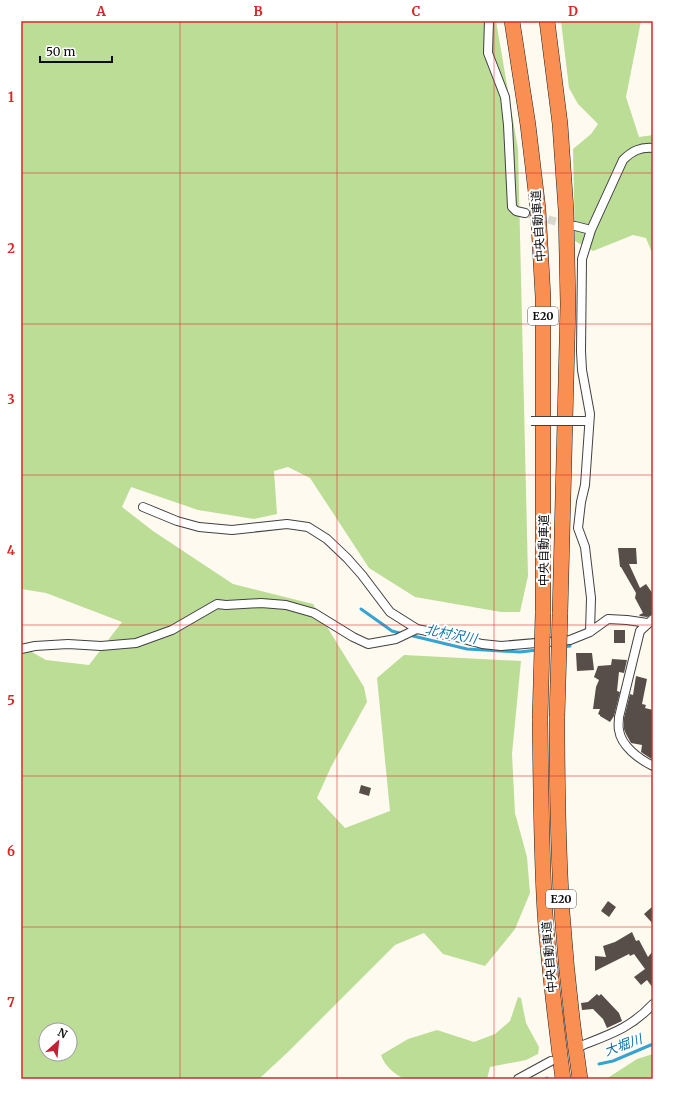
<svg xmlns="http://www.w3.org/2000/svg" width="674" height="1100" font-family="Merriweather,'Noto Sans JP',serif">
	<rect width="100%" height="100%" fill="#fffaef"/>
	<path fill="#bcdd96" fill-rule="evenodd" d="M21,21H496L518,149L528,576L520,612H501L415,597L369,568L310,478L288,467L274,471L277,514L254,519L198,510L131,487L122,507L153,531L233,584L313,604L364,687L367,702L331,767L317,798L345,828L390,811L377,678L404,655L521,661L512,754L515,813L527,857L530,893L515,929L485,966L443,954L424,933L395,945L289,1051L259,1079H21V646L46,660L89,665L122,622L46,593L21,589ZM46,1030H70V1054H46Z
		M561,21H641L626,97L639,137L653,135V255L646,238L633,235L593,251L575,241L573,149L591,134L598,124L578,104L569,88Z
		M518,997L521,998L526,1023L539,1047L538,1054L526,1060L490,1067L487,1079H404C394,1073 385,1067 381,1055L408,1039L437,1030L474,1042L495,1034L510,1021Z
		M653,1054V1079H606L637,1059Z"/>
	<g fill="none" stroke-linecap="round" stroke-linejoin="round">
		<path stroke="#36a3d2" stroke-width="3" d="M361,609L392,631L403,634
			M409,635L467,649L520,652L537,650
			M563,647L570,646
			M599,1064L613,1061L653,1044
			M545,1079L547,1078"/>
	</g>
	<path fill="#574e4a" d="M618,548H636L637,564H629L640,588L646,584L653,594V614L647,617L640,616L639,615L643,613L635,598L636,593L621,567H620Z
		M614,630H625V643H614Z
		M576,653H592L594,670L577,671Z
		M612,659L627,660L624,673L619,672L617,691L620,692L614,716L610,722L600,716V715L598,714L600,709H593L596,687L599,680L594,677L598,666L611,665Z
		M636,676L647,679L642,704L646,705L645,708L653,710V760L641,752L642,745L631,743L626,734L624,729V718L630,694L633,695Z
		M361,785L371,788L369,796L359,793Z
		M608,901L616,907L609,917L601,911Z
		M653,906V924L644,914Z
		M632,932L636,941L639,940L648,957L653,951V988L647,980L641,985L634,977L645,969L634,954L630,956L629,954L595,971V956L606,957L603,946L615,942Z
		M597,994L599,996L601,994L619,1013L622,1021L607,1028L603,1019L593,1009L582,1010L581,1003L588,1002Z"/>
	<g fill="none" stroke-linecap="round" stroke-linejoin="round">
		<path stroke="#dbd7cd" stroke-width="8" stroke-dasharray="8 4" stroke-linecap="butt" d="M525,213L568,225"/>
		<g stroke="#414141" stroke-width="10">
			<path id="minor" d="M489,21L488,53L505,97L508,125L512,207L516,211L525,213
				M575,226L591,230
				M143,507L177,521L199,527L232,530L287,524L308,527L327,539L347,558L362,575L390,612L417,629L456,637L482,644L501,646L570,640L590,632L608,619L627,620L647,623
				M653,619L640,631L619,717C619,721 618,726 619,730C621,746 639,759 653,766
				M590,632L591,598L585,547L578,528L581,502L585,485L590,414L582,370L581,351L582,259L591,230L623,160C632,151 640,147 653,148
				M21,649L35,646L68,644L101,646L136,643L172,630L217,604L226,605L261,603L286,605L314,613L353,637L368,644L396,639L417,629
				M583,1045C611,1034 632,1027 653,1004
				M518,1079L551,1061"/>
		</g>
		<g stroke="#1f1f1f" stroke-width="16">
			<path id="motorway" d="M512,21L528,125L538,209L543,297V613
				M547,21L560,124L566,210L568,304L560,614
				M557,717C557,783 558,847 562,912C566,968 572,1024 580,1079
				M540,719C541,784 541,849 545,913C549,969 556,1024 563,1079"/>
		</g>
		<use href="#minor" stroke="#fff" stroke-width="8"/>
		<use href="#motorway" stroke="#f98f53" stroke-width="15"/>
		<g stroke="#414141" stroke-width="10" stroke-linecap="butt">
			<path id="minor-bridge" d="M531,421H585"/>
		</g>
		<g stroke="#1f1f1f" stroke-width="16" stroke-linecap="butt">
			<path id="motorway-bridge" d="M557,717L560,614
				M540,719L543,613"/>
		</g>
		<use href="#minor-bridge" stroke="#fff" stroke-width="8"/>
		<use href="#motorway-bridge" stroke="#f98f53" stroke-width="15"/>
	</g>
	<path fill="none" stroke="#d62828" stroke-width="1" stroke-opacity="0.55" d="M180,21V1079M337,21V1079M494,21V1079M21,173H653M21,324H653M21,475H653M21,625H653M21,776H653M21,927H653"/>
	<g text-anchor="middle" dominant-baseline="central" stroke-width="4" stroke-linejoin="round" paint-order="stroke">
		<g fill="#fff" stroke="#565656" stroke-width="1">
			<rect x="528" y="307" width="30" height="18" rx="3"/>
			<rect x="546" y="890" width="30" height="18" rx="3"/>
		</g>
		<g font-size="11" font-weight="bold" fill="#0e0e0e">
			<text x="543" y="316">E20</text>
			<text x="561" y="899">E20</text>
		</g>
		<g font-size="12" fill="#0e0e0e" stroke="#fff">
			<text transform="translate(538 226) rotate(-94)">中央自動車道</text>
			<text transform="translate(543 550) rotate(-90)">中央自動車道</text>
			<text transform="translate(549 957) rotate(-95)">中央自動車道</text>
		</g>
		<g font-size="13" font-style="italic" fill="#1273a5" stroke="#fff">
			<text transform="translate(451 634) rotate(11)">北村沢川</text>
			<text transform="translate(623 1045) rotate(-20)">大堀川</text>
		</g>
	</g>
	<rect width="674" height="1100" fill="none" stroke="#ffffff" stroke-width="44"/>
	<g transform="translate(58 1042) rotate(27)"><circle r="19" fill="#ffffff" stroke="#9f9f9f"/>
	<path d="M0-3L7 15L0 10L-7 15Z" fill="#c42038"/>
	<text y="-6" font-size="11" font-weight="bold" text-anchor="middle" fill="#0e0e0e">N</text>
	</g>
	<path d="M40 56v6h72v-6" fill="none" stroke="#0e0e0e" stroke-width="2"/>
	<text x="46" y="56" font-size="12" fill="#0e0e0e" stroke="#ffffff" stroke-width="3" paint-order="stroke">50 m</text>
	<rect x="22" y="22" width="630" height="1056" fill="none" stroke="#d62828" stroke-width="1.5"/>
	<g font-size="13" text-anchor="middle" font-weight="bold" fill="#d62828">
		<text x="101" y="16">A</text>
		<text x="258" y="16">B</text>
		<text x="416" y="16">C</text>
		<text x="573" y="16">D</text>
		<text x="11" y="102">1</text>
		<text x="11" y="253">2</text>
		<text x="11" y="404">3</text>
		<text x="11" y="555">4</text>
		<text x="11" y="705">5</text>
		<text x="11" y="856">6</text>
		<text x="11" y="1007">7</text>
	</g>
</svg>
